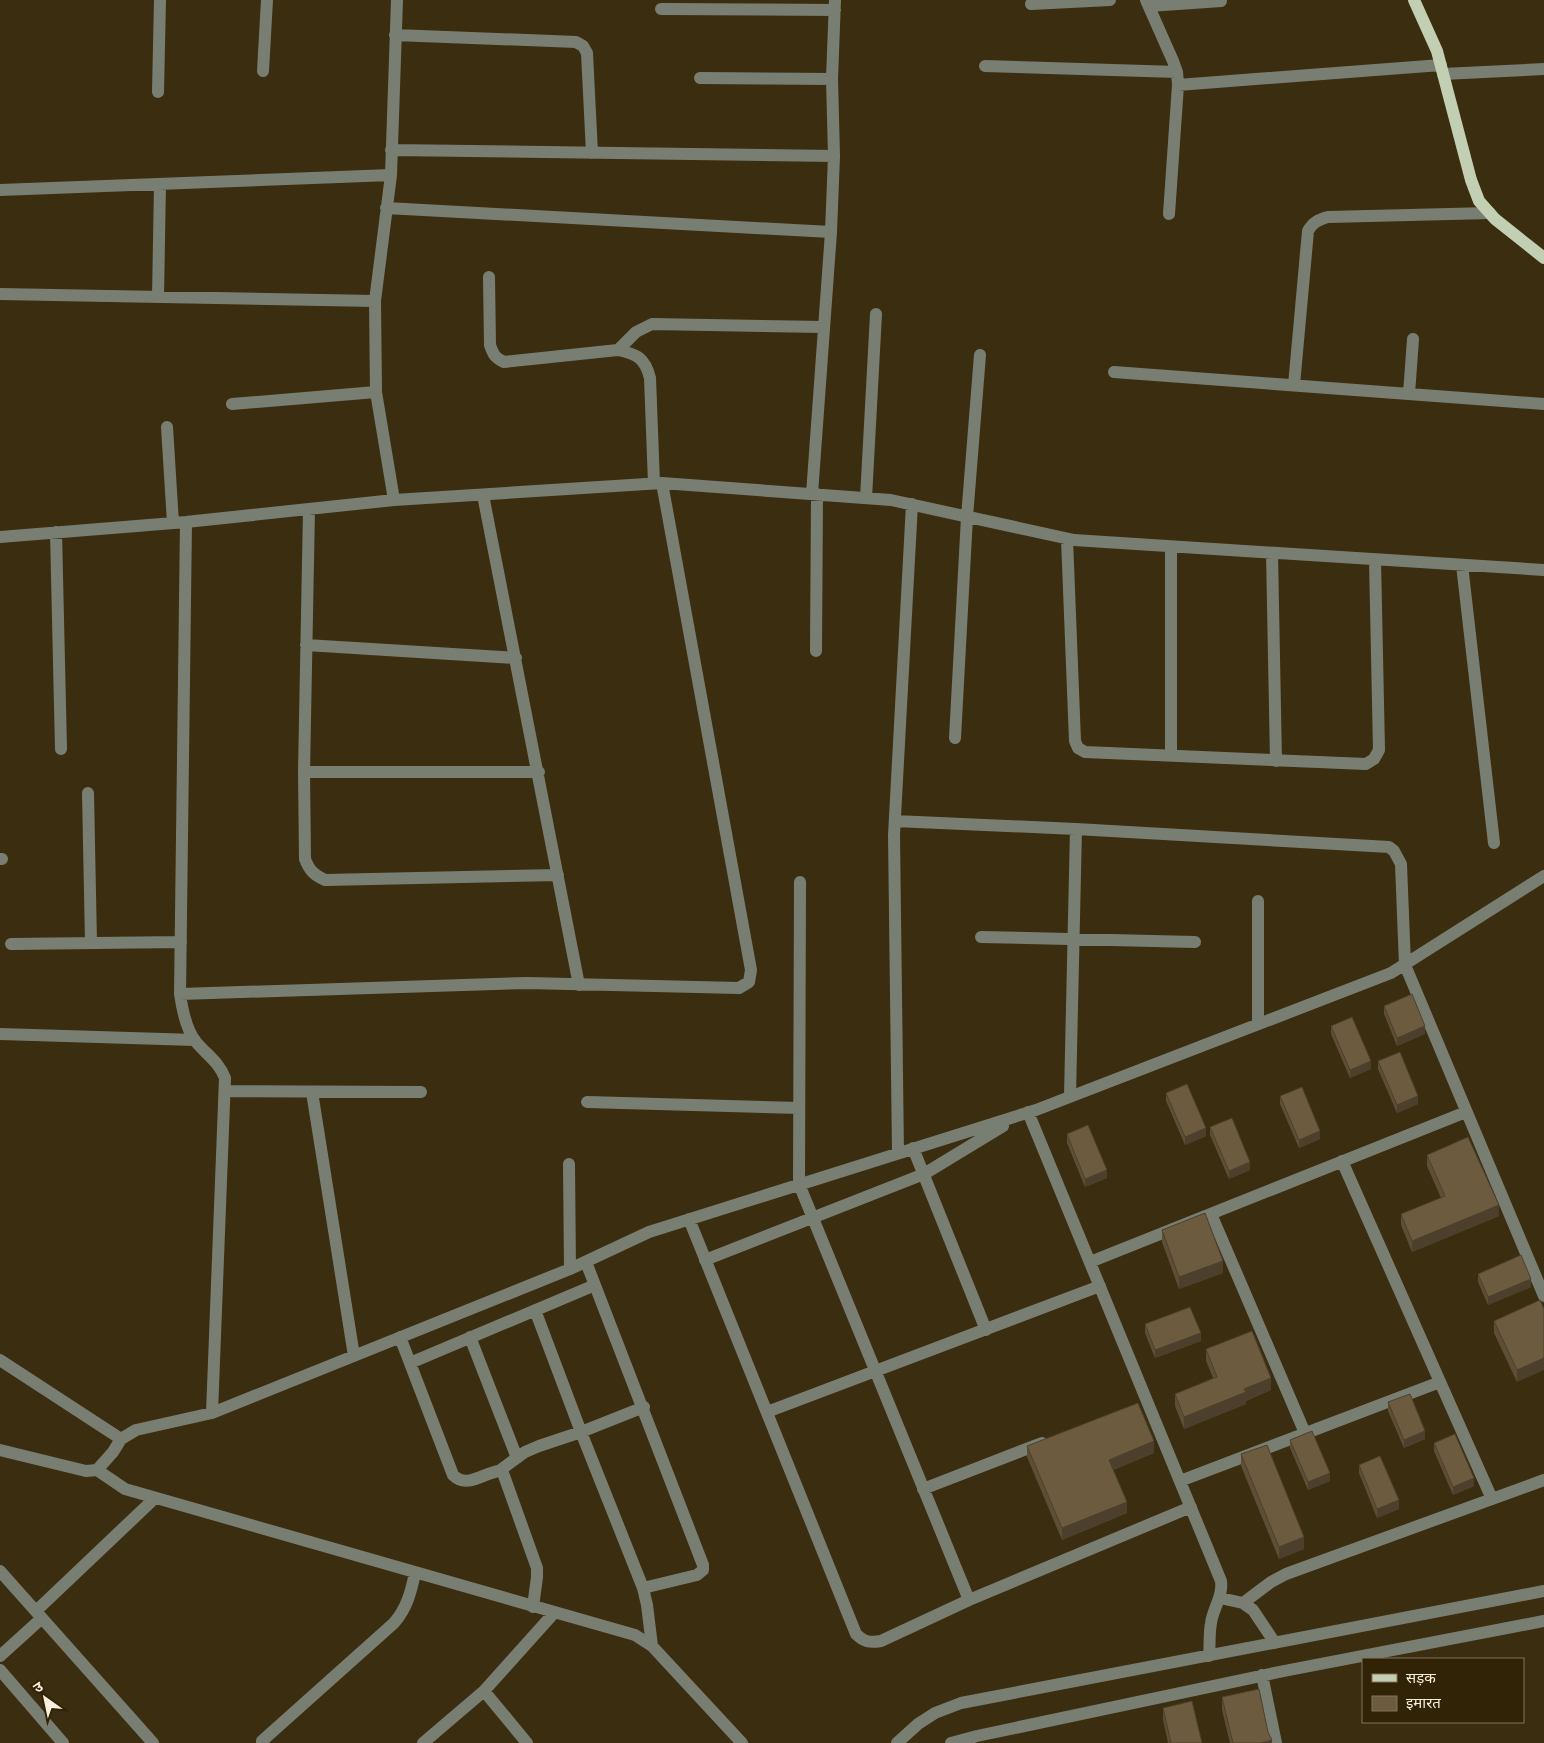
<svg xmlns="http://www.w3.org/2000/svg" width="1544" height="1743" font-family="Signika,'Noto Sans Devanagari',sans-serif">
	<rect width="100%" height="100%" fill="#3b2d10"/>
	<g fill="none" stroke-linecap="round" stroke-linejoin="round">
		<path stroke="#787f72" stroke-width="12" d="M1146,0L1173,61L1177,72L1178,85L1169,214
			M1031,4L1110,0
			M1149,6L1221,1
			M661,9L835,10
			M395,35L576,42L583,46L587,53L592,153
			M985,66L1177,72
			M263,71L267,0
			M1443,74L1544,69
			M700,78L832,79
			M1178,85L1441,65
			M158,92L160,0
			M391,150L834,156
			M0,190L391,175
			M386,208L831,232
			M489,277L490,345C493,354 495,358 504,362L618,350C637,354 645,358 650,378L654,483
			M0,294L375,301
			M158,297L160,184
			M618,350L636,332L652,324L823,327
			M1114,372L1544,404
			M1294,385L1308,231C1313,222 1318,220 1328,217L1490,213
			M1409,394L1413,339
			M232,404L376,392
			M167,427L173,523
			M812,494L831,232L834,156L832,79L835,0
			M483,495L579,985
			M866,498L876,314
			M394,500L376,392L375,301L391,175L397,0
			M309,509L304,772L305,859C309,870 314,875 325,880L558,875
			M186,522L180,994C182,1008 187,1031 196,1042C207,1055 219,1062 225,1078L212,1413
			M56,532L61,749
			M0,537L186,522L394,500L662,483L891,500L1074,540L1544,570
			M1067,539L1075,741L1078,748L1085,752L1366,764L1374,759L1379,750L1375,560
			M1272,553L1276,761
			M1462,565L1494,843
			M306,645L516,658
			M816,651L817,494
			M955,738L967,517L980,355
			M1171,756V547
			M304,772H539
			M88,793L91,943
			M895,821L1076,829L1389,847L1394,851L1401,864L1405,965L1544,1296
			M0,859H2
			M800,882L799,1184L969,1600
			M1258,901V1024
			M981,937L1195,942
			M11,944L181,942
			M180,994L527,983L739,988L749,982L751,970L662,483
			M0,1034L195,1040
			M225,1091L421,1092
			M312,1092L354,1356
			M1070,1096L1076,829
			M587,1102L799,1108
			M1028,1112L1221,1581C1223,1597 1213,1608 1211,1623C1209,1634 1210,1645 1209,1656
			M913,1148L986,1330
			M898,1153L894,835L912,504
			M1342,1161L1492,1499
			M569,1164L570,1269
			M1211,1214L1305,1433
			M689,1219L856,1634C864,1642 870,1643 881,1641L969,1600L1191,1507
			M705,1260L924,1174L1003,1126
			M586,1262L703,1565V1570L697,1575L643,1588
			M1090,1262L1466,1112
			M535,1310L581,1432L643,1588L647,1605L652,1646
			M400,1337L453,1475C467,1489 483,1473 499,1471L503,1473L537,1568V1577L533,1607
			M470,1337L517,1458
			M0,1360L121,1439
			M410,1363L595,1285
			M767,1412L1100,1286
			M0,1450L86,1471L97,1470L113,1452L121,1439L136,1430L212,1413L570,1269L649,1232L1036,1110L1391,973L1544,876
			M97,1470L125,1489L635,1635L652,1646L742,1743
			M499,1471L525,1452L539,1446L581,1432L644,1407
			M1180,1481L1440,1382
			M923,1489L1042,1443
			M0,1571L153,1743
			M1220,1598L1243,1603L1253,1610L1275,1643
			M1243,1603L1271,1582L1286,1574L1544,1480
			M36,1611L155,1498
			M0,1656L42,1618
			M0,1670L63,1743
			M1262,1675L1276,1743
			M484,1691L527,1743
			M262,1741L394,1623C407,1608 411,1592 415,1573
			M423,1743L484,1691L554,1613
			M897,1743L918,1724L935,1713L961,1703L1544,1591
			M951,1743L977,1736L1284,1671L1544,1621"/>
		<path stroke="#c2cfb3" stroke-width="12" d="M1414,0L1437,51L1471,180L1479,201L1495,219L1544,258"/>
	</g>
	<path fill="#5e4e36" d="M1384,1006L1425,1034L1397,1046L1384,1014Z
		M1331,1026L1371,1069L1350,1078L1331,1034Z
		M1378,1061L1418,1104L1397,1113L1378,1069Z
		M1166,1093L1206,1136L1185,1145L1166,1101Z
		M1280,1096L1320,1139L1299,1148L1280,1104Z
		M1210,1127L1250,1170L1229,1179L1210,1135Z
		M1067,1134L1107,1178L1085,1187L1067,1143Z
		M1427,1155L1499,1216L1412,1252L1401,1225V1214L1441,1198L1427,1166Z
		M1162,1230L1223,1273L1179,1289L1162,1242Z
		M1478,1274L1531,1287L1488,1305L1478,1282Z
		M1540,1300L1517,1382L1494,1333V1321Z
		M1145,1324L1201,1341L1155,1358L1145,1333Z
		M1206,1349L1271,1390L1246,1401V1404L1184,1429L1175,1406V1394L1213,1378L1206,1361Z
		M1388,1402L1425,1439L1404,1448L1388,1411Z
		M1290,1440L1330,1481L1308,1490L1290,1448Z
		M1434,1443L1474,1486L1453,1495L1434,1451Z
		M1027,1446L1154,1453L1113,1470L1127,1513L1062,1540L1027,1457Z
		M1241,1454L1304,1549L1279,1559L1241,1466Z
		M1359,1465L1399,1509L1377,1518L1359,1473Z
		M1222,1697L1268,1732L1272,1743H1230L1222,1710Z
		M1163,1708L1202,1743H1168L1163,1720Z"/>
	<path fill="#4c402c" d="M1425,1026V1034L1397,1046V1038Z
		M1371,1061V1069L1350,1078V1070Z
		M1418,1096V1104L1397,1113V1105Z
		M1206,1128V1136L1185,1145V1137Z
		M1320,1131V1139L1299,1148V1140Z
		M1250,1162V1170L1229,1179V1171Z
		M1107,1170V1178L1085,1187V1179Z
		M1499,1205V1216L1412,1252V1241Z
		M1223,1261V1273L1179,1289V1277Z
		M1531,1279V1287L1488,1305V1297Z
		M1201,1333V1341L1155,1358V1350Z
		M1544,1358V1370L1517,1382V1370Z
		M1271,1378V1390L1246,1401V1404L1184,1429V1417L1244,1389Z
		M1425,1431V1439L1404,1448V1440Z
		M1154,1441V1453L1109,1472V1460Z
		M1330,1473V1481L1308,1490V1482Z
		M1474,1478V1486L1453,1495V1487Z
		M1399,1500V1509L1377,1518V1509Z
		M1127,1502V1513L1062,1540V1528Z
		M1304,1537V1549L1279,1559V1547Z
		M1272,1740V1743H1260Z"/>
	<path fill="#6d5b3f" stroke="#4c402c" d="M1412,994L1425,1026L1397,1038L1384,1006Z
		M1352,1017L1371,1061L1350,1070L1331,1026Z
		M1400,1052L1418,1096L1397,1105L1378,1061Z
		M1187,1084L1206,1128L1185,1137L1166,1093Z
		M1302,1087L1320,1131L1299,1140L1280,1096Z
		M1232,1118L1250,1162L1229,1171L1210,1127Z
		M1088,1125L1107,1170L1085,1179L1067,1134Z
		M1468,1137L1499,1205L1412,1241L1401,1214L1445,1196L1427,1155Z
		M1205,1213L1223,1261L1179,1277L1162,1230Z
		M1521,1255L1531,1279L1488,1297L1478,1274Z
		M1540,1300L1544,1309V1358L1517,1370L1494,1321Z
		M1190,1307L1201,1333L1155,1350L1145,1324Z
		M1252,1331L1271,1378L1244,1389L1246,1392L1184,1417L1175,1394L1217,1377L1206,1349Z
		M1410,1394L1425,1431L1404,1440L1388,1402Z
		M1138,1403L1154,1441L1109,1460L1127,1502L1062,1528L1027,1446Z
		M1312,1431L1330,1473L1308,1482L1290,1440Z
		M1455,1434L1474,1478L1453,1487L1434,1443Z
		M1267,1445L1304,1537L1279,1547L1241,1454Z
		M1380,1456L1399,1500L1377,1509L1359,1465Z
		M1259,1689L1268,1732L1272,1740L1260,1743H1233L1222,1697Z
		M1192,1701L1202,1743H1171L1163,1708Z"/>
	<rect x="1362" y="1658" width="162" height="65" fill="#312305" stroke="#81755c"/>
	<rect x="1372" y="1674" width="25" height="8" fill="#c2cfb3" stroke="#81755c"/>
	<text x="1406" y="1683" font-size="15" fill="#f9efdf">सड़क</text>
	<rect x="1372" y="1696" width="25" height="15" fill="#6d5b3f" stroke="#81755c"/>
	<text x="1406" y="1708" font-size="15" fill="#f9efdf">इमारत</text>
	<g transform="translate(45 1698) rotate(327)" stroke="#312305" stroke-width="4" paint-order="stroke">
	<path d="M0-4L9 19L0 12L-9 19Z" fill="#f9efdf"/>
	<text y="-8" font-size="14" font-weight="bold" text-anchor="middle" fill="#f9efdf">उ</text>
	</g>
</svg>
